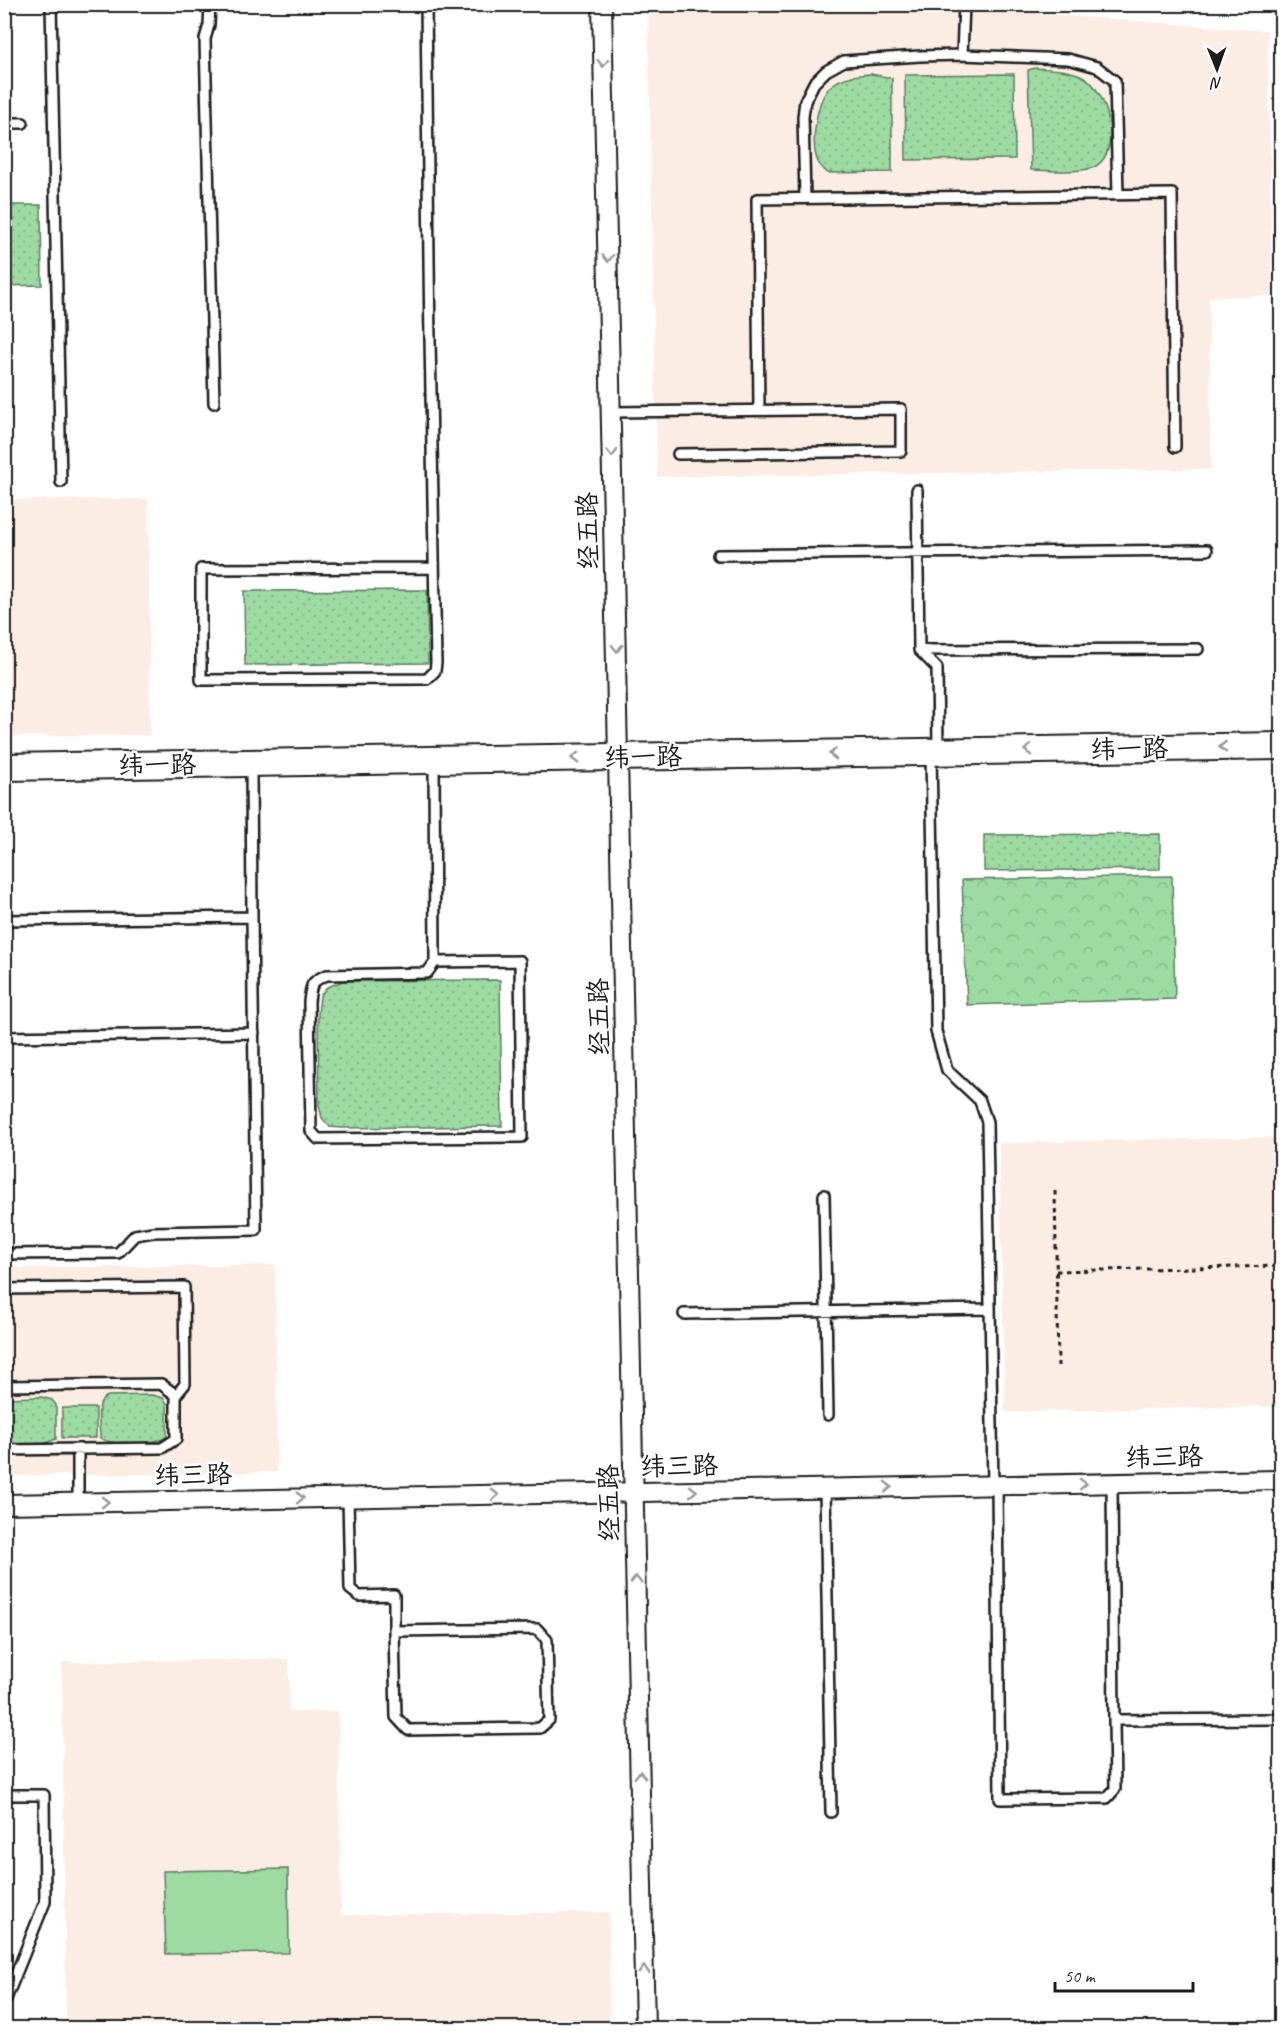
<svg xmlns="http://www.w3.org/2000/svg" width="1286" height="2033" font-family="Caveat,'LXGW WenKai TC',sans-serif">
	<defs>
		<pattern id="grass-dots" width="8" height="8" patternUnits="userSpaceOnUse" patternTransform="scale(1.5)"><rect width="8" height="8" fill="#9ddba3"/><path d="M2 2h.1M6 6h.1" fill="none" stroke="#87bb8c" stroke-width="1.8" stroke-linecap="round"/></pattern>
		<pattern id="park-crowns" width="20" height="18" patternUnits="userSpaceOnUse" patternTransform="scale(1.5)"><rect width="20" height="18" fill="#9ddba3"/><path d="M2 6a3 3 0 1 1 6 0M12 15a3 3 0 1 1 6 0" fill="none" stroke="#87bb8c"/></pattern>
	</defs>
	<rect width="100%" height="100%" fill="#fff"/>
	<filter id="ink" filterUnits="userSpaceOnUse"><feTurbulence type="fractalNoise" baseFrequency=".0167" numOctaves="2"/><feDisplacementMap in="SourceGraphic" scale="12" xChannelSelector="R" yChannelSelector="G"/><feConvolveMatrix kernelMatrix="1 2 1 2 8 2 1 2 1" color-interpolation-filters="sRGB"/></filter>
	<g filter="url(#ink)">
		<path fill="#fbede3" d="M648,5H929L1268,31L1272,296L1209,297L1211,469L657,477Z
			M148,499L150,735L5,736V500Z
			M1281,1137V1406L1005,1412L999,1143Z
			M275,1265L277,1472L5,1476L4,1268Z
			M289,1659V1712L338,1711L341,1915L609,1912L610,2028H66L62,1662Z"/>
		<path fill="url(#grass-dots)" stroke="#5c7c60" stroke-width="1.5" d="M1035,68C1050,69 1071,69 1084,77C1108,91 1122,151 1096,166C1083,174 1047,170 1031,170L1028,70Z
			M871,74L892,78V172L827,173C825,170 820,166 818,162C810,144 816,99 831,86C842,76 857,75 871,74Z
			M1014,74L1015,159L906,160L905,75Z
			M5,205H41L42,285L5,286Z
			M427,590L428,663L245,665L244,591Z
			M1160,834V869L984,871V835Z
			M500,980L502,1126L342,1128L330,1127L322,1118L319,1105L318,1014L320,996L327,987L343,981Z
			M152,1395L163,1398L167,1403V1437C155,1444 112,1446 100,1438C100,1425 94,1401 108,1396Z
			M41,1397L52,1400L56,1405V1439L43,1444H5V1398Z
			M62,1408H96V1438H62Z"/>
		<path fill="url(#park-crowns)" stroke="#5c7c60" stroke-width="1.5" d="M1172,876L1175,999L967,1005L962,880Z"/>
		<path fill="#9ddba3" stroke="#5c7c60" stroke-width="1.5" d="M288,1869L289,1953L166,1954L163,1871Z"/>
		<g fill="none" stroke-linecap="round" stroke-linejoin="round">
			<g stroke="#1c1c1c" stroke-width="14">
				<path id="lane" d="M51,4L61,482
					M210,4L209,25L205,39L214,403
					M426,4C428,224 431,443 436,663L435,671L427,679L201,680V569L434,568
					M962,55L964,4
					M4,123H23
					M805,198L803,117L805,101L814,83L826,71L844,61L920,56L962,55L1068,59L1097,67L1115,81L1118,194
					M759,410L757,199L1172,194L1175,447
					M611,412L901,409V451L678,454
					M917,490L919,650L937,668L938,749
					M718,555L1207,550
					M919,650L1198,649
					M931,754L936,1031L947,1070L980,1101L987,1122L993,1486
					M434,762L435,962L427,973L327,975C310,981 311,986 309,1002L311,1131L318,1139L522,1137L520,961L435,962
					M4,920L252,917L251,766
					M4,1037L254,1033
					M824,1195L828,1415
					M4,1254L118,1253L135,1235L153,1232L256,1230L252,917
					M4,1289L184,1287L185,1384L176,1395
					M684,1314L990,1309
					M4,1386L161,1384L176,1395V1439L162,1448L4,1450
					M78,1449V1502
					M1112,1483L1114,1720
					M997,1485L1000,1799L1107,1798L1115,1789L1114,1720L1282,1719
					M825,1488L831,1812
					M348,1497L350,1589L359,1596L394,1595V1631
					M537,1629L547,1640L549,1720L540,1728L408,1730L396,1717L394,1631Z
					M4,1795H44L45,1902L4,2004"/>
			</g>
			<g stroke="#1c1c1c" stroke-width="22">
				<path id="street" d="M602,4L645,2028
					M4,1504L1282,1480"/>
			</g>
			<g stroke="#1c1c1c" stroke-width="30">
				<path id="secondary" d="M4,767L1282,746"/>
			</g>
			<path stroke="#1c1c1c" stroke-width="3" stroke-dasharray="4.5 4.5" stroke-linecap="butt" d="M1055,1191L1058,1366
				M1056,1271L1282,1266"/>
			<use href="#lane" stroke="#fff" stroke-width="9"/>
			<use href="#street" stroke="#fff" stroke-width="18"/>
			<use href="#secondary" stroke="#fff" stroke-width="26"/>
		</g>
		<defs><path id="oneway-chevron" d="M-2-3.5L2.5 0L-2 3.5" fill="none" stroke-width="1.6" stroke-linecap="round" stroke-linejoin="round" transform="scale(1.5)"/></defs>
		<g stroke="#999">
			<use href="#oneway-chevron" transform="translate(603 63) rotate(89)"/>
			<use href="#oneway-chevron" transform="translate(608 258) rotate(89)"/>
			<use href="#oneway-chevron" transform="translate(612 453) rotate(89)"/>
			<use href="#oneway-chevron" transform="translate(617 648) rotate(89)"/>
			<use href="#oneway-chevron" transform="translate(1223 747) rotate(179)"/>
			<use href="#oneway-chevron" transform="translate(1028 750) rotate(179)"/>
			<use href="#oneway-chevron" transform="translate(833 754) rotate(179)"/>
			<use href="#oneway-chevron" transform="translate(575 758) rotate(179)"/>
			<use href="#oneway-chevron" transform="translate(1083 1484) rotate(-1)"/>
			<use href="#oneway-chevron" transform="translate(888 1487) rotate(-1)"/>
			<use href="#oneway-chevron" transform="translate(693 1491) rotate(-1)"/>
			<use href="#oneway-chevron" transform="translate(495 1495) rotate(-1)"/>
			<use href="#oneway-chevron" transform="translate(300 1498) rotate(-1)"/>
			<use href="#oneway-chevron" transform="translate(105 1502) rotate(-1)"/>
			<use href="#oneway-chevron" transform="translate(636 1580) rotate(-91)"/>
			<use href="#oneway-chevron" transform="translate(640 1775) rotate(-91)"/>
			<use href="#oneway-chevron" transform="translate(644 1970) rotate(-91)"/>
		</g>
	</g>
	<g text-anchor="middle" dominant-baseline="central" stroke-width="5" stroke-linejoin="round" paint-order="stroke">
		<g font-size="26" fill="#1c1c1c" stroke="#fff">
			<text transform="translate(588 531) rotate(-91)">经五路</text>
			<text transform="translate(1129 749) rotate(-1)">纬一路</text>
			<text transform="translate(643 757) rotate(-1)">纬一路</text>
			<text transform="translate(157 765) rotate(-1)">纬一路</text>
			<text transform="translate(599 1017) rotate(-91)">经五路</text>
			<text transform="translate(1164 1457) rotate(-1)">纬三路</text>
			<text transform="translate(679 1466) rotate(-1)">纬三路</text>
			<text transform="translate(193 1475) rotate(-1)">纬三路</text>
			<text transform="translate(609 1503) rotate(-91)">经五路</text>
		</g>
	</g>
	<rect width="1286" height="2033" fill="none" stroke="#fff" stroke-width="24"/>
	<rect x="12" y="12" width="1262" height="2009" fill="none" stroke="#1c1c1c" stroke-width="2" filter="url(#ink)"/>
	<g transform="translate(1217 69) rotate(179)" stroke="#ffffff" stroke-width="4.5" paint-order="stroke">
	<path d="M0-4.5L10 22L0 15L-10 22Z" fill="#1c1c1c"/>
	<text y="-9" font-size="16" font-weight="bold" text-anchor="middle" fill="#1c1c1c">N</text>
	</g>
	<path d="M1055 1982v9h138v-9" fill="none" stroke="#1c1c1c" stroke-width="3"/>
	<text x="1064" y="1982" font-size="18" fill="#1c1c1c" stroke="#ffffff" stroke-width="4.5" paint-order="stroke">50 m</text>
</svg>
